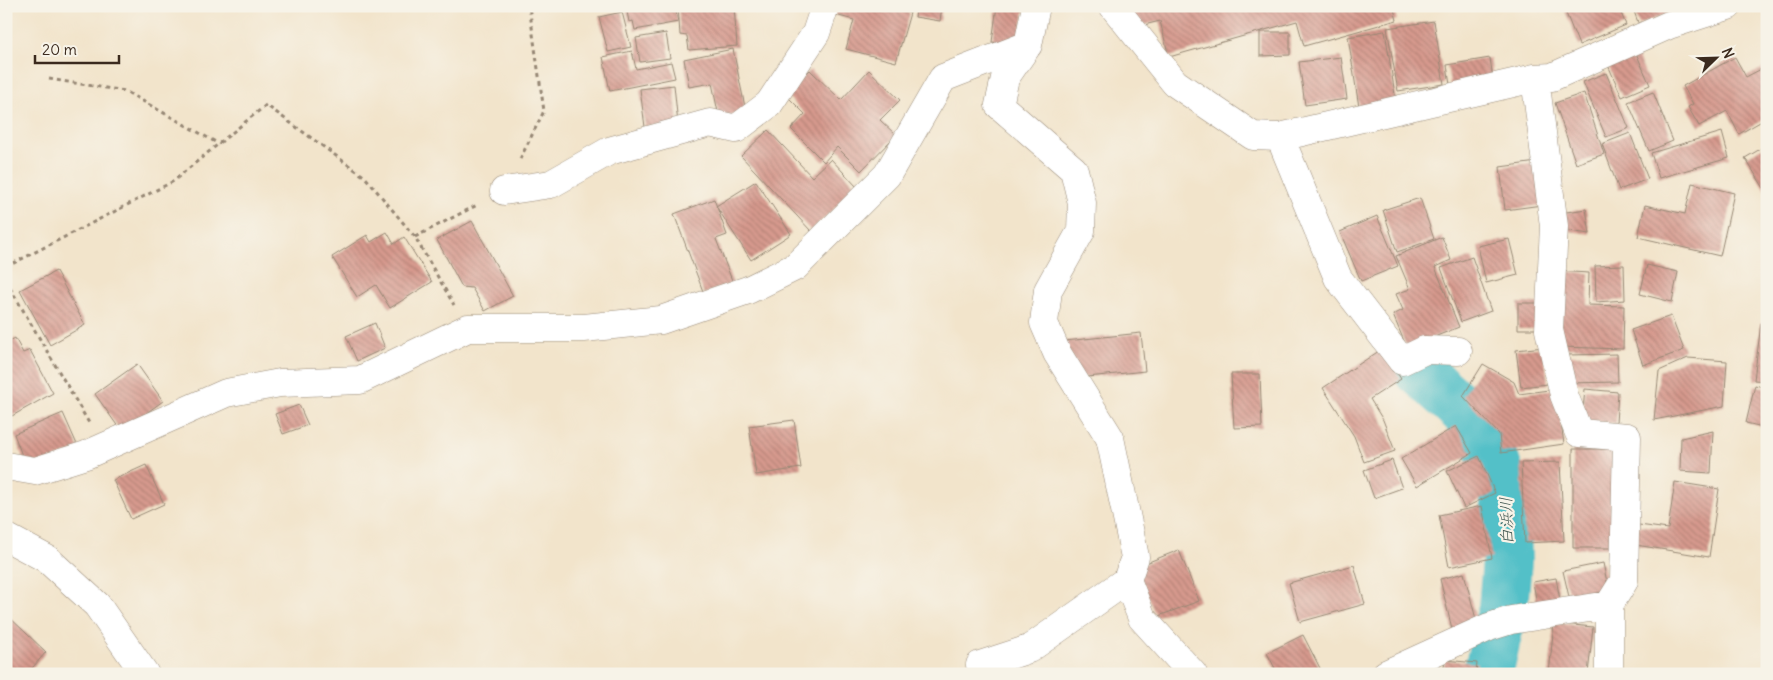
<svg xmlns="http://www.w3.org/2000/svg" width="1773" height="680" font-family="Delius,'Klee One',sans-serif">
	<defs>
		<pattern id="building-back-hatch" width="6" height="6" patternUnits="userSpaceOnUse" patternTransform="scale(1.25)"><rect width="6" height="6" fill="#d79a8e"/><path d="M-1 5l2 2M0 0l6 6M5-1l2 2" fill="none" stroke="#b07e73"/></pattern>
	</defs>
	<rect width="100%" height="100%" fill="#f7f3e8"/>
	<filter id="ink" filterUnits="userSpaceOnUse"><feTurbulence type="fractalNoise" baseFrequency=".02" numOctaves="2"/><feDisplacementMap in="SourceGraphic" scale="10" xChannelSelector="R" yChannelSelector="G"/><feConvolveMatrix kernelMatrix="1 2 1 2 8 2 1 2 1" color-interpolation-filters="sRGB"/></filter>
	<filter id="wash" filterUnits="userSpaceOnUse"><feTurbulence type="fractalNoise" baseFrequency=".0096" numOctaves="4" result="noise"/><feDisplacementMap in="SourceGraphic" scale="20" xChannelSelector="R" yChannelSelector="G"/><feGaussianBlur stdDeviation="1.12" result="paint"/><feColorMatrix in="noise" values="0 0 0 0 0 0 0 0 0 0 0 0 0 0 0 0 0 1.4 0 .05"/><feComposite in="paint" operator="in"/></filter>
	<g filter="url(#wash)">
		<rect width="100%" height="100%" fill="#f2e4cb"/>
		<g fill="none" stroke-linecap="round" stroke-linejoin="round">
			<path stroke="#52c0c8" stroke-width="50" d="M1417,369L1465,412L1491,452L1505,488L1507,561L1503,608L1488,674"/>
		</g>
		<g id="blocks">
			<path fill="url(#building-back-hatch)" d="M626,6H675L678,22L635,30L633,21L629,22Z
				M678,6H734L737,46L689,50L687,36L680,35Z
				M837,6H886L910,13L896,62L846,49L854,20L835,15Z
				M917,6H942L940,21L915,17Z
				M997,6H1025L1019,46L992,42Z
				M1131,6H1393L1397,20L1304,46L1297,21L1169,57L1160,21L1136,27Z
				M1563,6H1618L1626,25L1579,45Z
				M1632,6H1685L1639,25Z
				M622,12L631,47L608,52L599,17Z
				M1434,21L1444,84L1398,91L1387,28Z
				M1385,31L1396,101L1359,107L1348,37Z
				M1260,32H1290V55L1260,56Z
				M666,33L670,58L640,62L636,38Z
				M733,49L746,112L719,117L712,83L689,87L684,59Z
				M632,51L636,69L671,62L675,78L610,91L603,57Z
				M1636,53L1650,85L1622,97L1608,65Z
				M1341,57L1347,99L1305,105L1299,62Z
				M1735,57L1746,77L1767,66V118L1739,134L1727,111L1699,126L1688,107L1693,104L1683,86Z
				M1490,58L1493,78L1450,85L1447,65Z
				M810,70L841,100L869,70L900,100L880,120L896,135L861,171L837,147L824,162L791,129L805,114L786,95Z
				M1606,73L1629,128L1606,137L1583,82Z
				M674,85L678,124L645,127L640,89Z
				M1653,92L1673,141L1649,151L1628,102Z
				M1584,93L1604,154L1576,164L1555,103Z
				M768,130L812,177L831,159L857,187L811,231L741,156Z
				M1722,132L1729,158L1659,178L1651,153Z
				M1630,133L1648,179L1619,190L1602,144Z
				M1767,145V193L1745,158Z
				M1537,162L1542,205L1505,210L1500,167Z
				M756,181L791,234L751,260L716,206Z
				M1692,183L1734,193L1720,256L1638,237L1645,205L1685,214Z
				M1420,198L1434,239L1397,252L1383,210Z
				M714,199L727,235L716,239L733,283L704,294L674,214Z
				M1586,209L1590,234L1562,230L1560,213Z
				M1377,216L1398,266L1361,281L1340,232Z
				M472,221L513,296L485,311L472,288L462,287L437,240Z
				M387,232L394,244L404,237L432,282L390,308L376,285L357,297L332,257L367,235L371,242Z
				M1442,237L1451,260L1435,267L1459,327L1407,348L1393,315L1403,310L1396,294L1410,289L1396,256Z
				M1509,239L1518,275L1486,283L1478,246Z
				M1472,257L1491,311L1461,322L1441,268Z
				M1624,265L1625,300L1596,302L1595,266Z
				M1647,265L1678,272L1672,302L1640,294Z
				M56,271L85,325L50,345L20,290Z
				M1555,271L1589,273L1588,305L1624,306L1623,349L1561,347Z
				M1518,303H1539V329H1518Z
				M1671,316L1684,350L1643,365L1631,330Z
				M375,323L385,348L357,361L346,336Z
				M1761,323H1767V381L1754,380Z
				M1141,333L1145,371L1078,378L1065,341Z
				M15,338L23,353L30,350L53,393L12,416L6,406V343Z
				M1544,347L1548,384L1521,387L1516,350Z
				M1382,349L1401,379L1370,399L1383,420L1395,451L1364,462L1354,436L1323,388Z
				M1617,354L1618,382L1567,383V355Z
				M1688,358L1727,361L1724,406L1654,420L1659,371Z
				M137,364L163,401L121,431L95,394Z
				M1483,364L1514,382L1519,394L1556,389L1564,444L1501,453L1499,434L1463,396Z
				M1231,374H1260L1262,427L1234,428Z
				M1755,385L1767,388V428L1746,423Z
				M1585,389L1618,392L1616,423L1582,421Z
				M299,405L308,425L283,434L275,414Z
				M63,413L79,449L27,469L14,434Z
				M794,420L801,468L756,475L749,426Z
				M1456,426L1472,453L1417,486L1401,459Z
				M1713,431L1711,473L1680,471L1681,438Z
				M1573,449H1614L1613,548H1573Z
				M1479,456L1495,493L1464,508L1447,471Z
				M1392,460L1402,488L1374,498L1364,470Z
				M1560,462L1564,541L1525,543L1521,463Z
				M146,465L164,504L131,519L113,480Z
				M1675,482L1719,489L1709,557L1636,545L1639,525L1668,529Z
				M1482,506L1492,558L1449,567L1439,515Z
				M1179,550L1199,601L1156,617L1136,567Z
				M1603,563L1609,592L1570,601L1563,571Z
				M1354,565L1365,604L1300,622L1289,583Z
				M1464,573L1478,627L1453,633L1440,579Z
				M1556,578L1560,600L1537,604L1533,582Z
				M6,614L46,652L27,674H18L6,663Z
				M1554,623L1593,627L1588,674H1549Z
				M1303,635L1323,674H1278L1267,653Z
				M1445,660L1477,663L1476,674H1443Z"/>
		</g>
	</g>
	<g filter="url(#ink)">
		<use href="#blocks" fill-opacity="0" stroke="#968774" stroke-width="1"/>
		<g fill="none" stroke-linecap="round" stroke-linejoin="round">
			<g stroke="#968774" stroke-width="29">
				<path id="street" d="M1113,6L1175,83L1253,136L1280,137L1535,78L1552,77L1669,25L1728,6
					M1028,45L1005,78L999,105L1074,170L1082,203L1081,231L1048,290L1044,323L1057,353L1110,438L1135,557L1127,580L1142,618L1193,674
					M1535,78L1554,226L1549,330L1564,395L1579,433L1627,437L1624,581L1609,605V674
					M1280,137L1338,278L1402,361L1425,350L1458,351
					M504,191L551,184L609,151L710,123L736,129L769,104L816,33L825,6
					M6,466L35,471L86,455L226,393L280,383L360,380L468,328H584L661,320L748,290L795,267L887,175L943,78L1028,45L1036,6
					M984,674L980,665L1029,649L1127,580
					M1386,674L1489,627L1511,620L1609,605"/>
			</g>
			<g stroke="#968774" stroke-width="29">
				<path id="secondary" d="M6,537L47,559L97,605L145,674"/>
			</g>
			<path stroke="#968774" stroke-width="3" stroke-dasharray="4 4" stroke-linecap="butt" d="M49,79L125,91L219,144
				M520,159L544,111L529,6
				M415,237L479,204
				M6,267L172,182L266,105L365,177L415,237L454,305
				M6,281L89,423"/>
			<use href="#street" stroke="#fff" stroke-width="28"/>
			<use href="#secondary" stroke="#fff" stroke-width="28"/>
		</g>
	</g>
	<g text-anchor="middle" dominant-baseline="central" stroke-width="4.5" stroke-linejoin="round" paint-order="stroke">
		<g font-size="16" font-style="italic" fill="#425751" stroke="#f7f3e8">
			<text transform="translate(1506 521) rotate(-92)">白浜川</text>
		</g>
	</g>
	<rect width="1773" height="680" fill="none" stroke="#f7f3e8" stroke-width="25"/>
	<g transform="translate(1716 58) rotate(67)" stroke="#f7f3e8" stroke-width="4" paint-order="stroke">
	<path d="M0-4L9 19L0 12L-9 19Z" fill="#3b2a1e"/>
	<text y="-8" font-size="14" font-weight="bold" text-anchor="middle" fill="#3b2a1e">N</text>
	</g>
	<path d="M35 55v8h84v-8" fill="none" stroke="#3b2a1e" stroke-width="2.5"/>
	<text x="42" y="55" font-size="15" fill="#3b2a1e" stroke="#f7f3e8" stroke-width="4" paint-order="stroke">20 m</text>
</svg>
